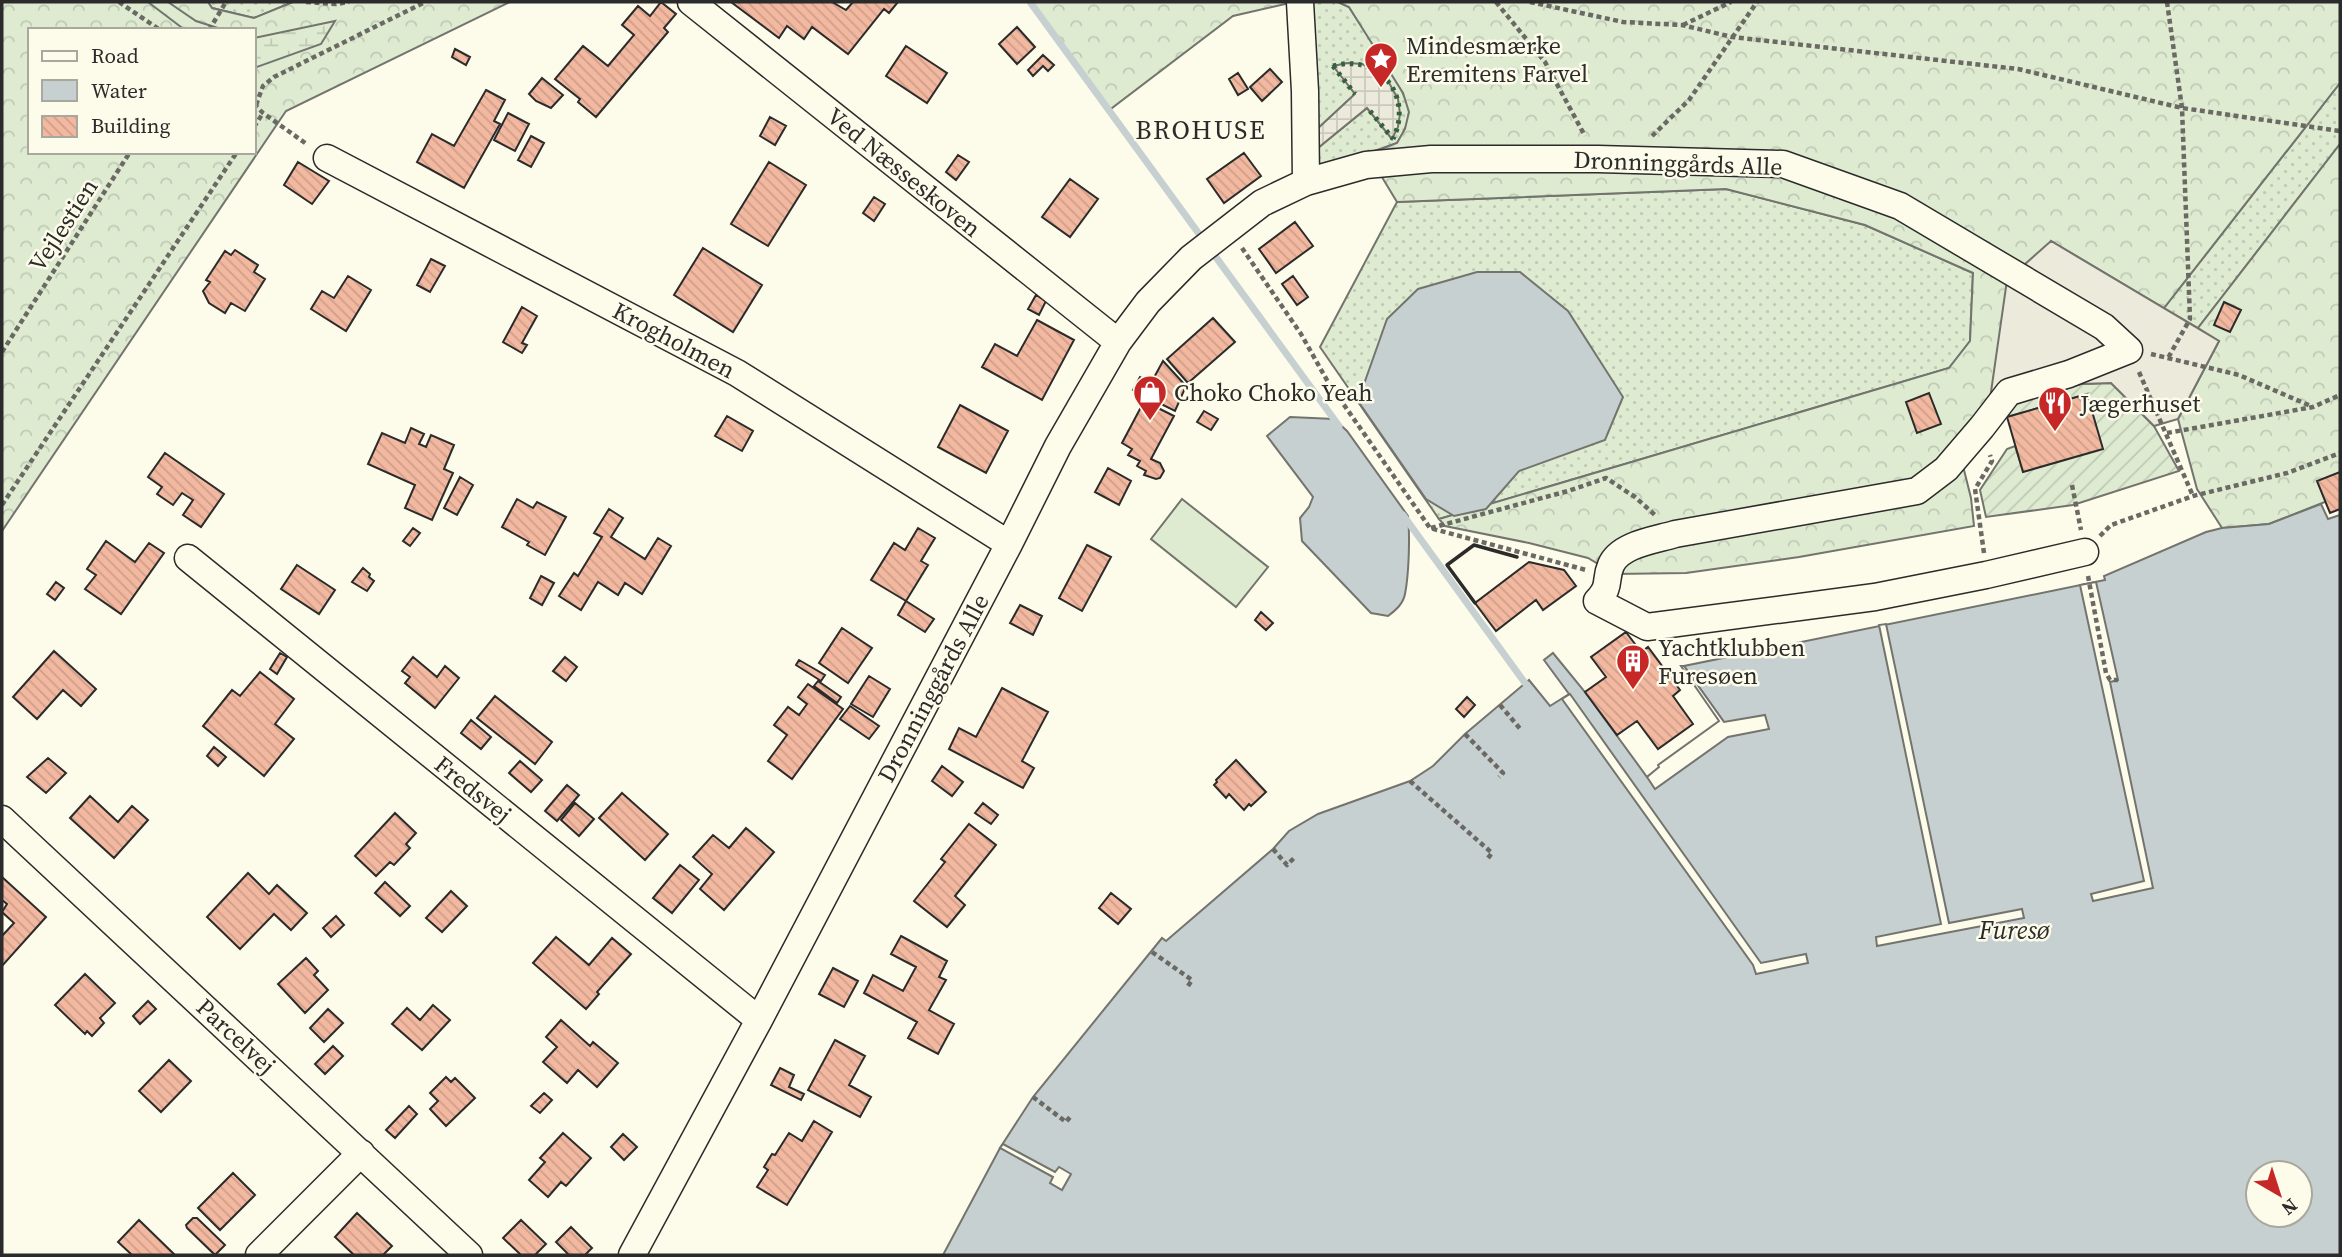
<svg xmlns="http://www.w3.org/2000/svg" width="2342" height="1257" font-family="'Source Serif 4',serif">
	<defs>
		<pattern id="grass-dots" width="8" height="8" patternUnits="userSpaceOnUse" patternTransform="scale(1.75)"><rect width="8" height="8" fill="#deebd1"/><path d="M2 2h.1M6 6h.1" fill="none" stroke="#bfcab4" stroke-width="1.8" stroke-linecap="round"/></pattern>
		<pattern id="forest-crowns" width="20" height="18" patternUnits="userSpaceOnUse" patternTransform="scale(1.75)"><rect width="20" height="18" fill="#deebd1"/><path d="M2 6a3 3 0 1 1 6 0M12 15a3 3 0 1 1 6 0" fill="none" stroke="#bfcab4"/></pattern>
		<pattern id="wetland-marsh" width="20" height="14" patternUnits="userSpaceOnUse" patternTransform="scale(1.75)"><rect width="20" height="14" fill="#deebd1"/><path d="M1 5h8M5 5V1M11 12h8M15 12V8" fill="none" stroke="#bfcab4"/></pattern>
		<pattern id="garden-furrows" width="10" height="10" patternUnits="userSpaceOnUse" patternTransform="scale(1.75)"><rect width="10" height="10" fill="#deebd1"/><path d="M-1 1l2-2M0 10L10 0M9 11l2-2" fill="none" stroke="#bfcab4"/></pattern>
		<pattern id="plaza-grid" width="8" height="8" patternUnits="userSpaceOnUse" patternTransform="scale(1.75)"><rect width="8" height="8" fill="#eceadb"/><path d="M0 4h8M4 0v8" fill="none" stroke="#cbc9bc"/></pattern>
		<pattern id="building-back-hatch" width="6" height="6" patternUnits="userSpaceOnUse" patternTransform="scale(1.75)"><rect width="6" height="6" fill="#f2b8a0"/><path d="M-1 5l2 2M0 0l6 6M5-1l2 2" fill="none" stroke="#d09e8a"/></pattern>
	</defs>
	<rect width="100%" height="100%" fill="#fdfbea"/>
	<path fill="url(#grass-dots)" stroke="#74746e" stroke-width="2" d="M208,2H293L254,18L212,8Z
		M1308,2H1338L1349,7C1363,30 1407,88 1409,112C1409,124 1403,134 1397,143L1318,171L1313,152L1367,108L1392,139L1399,122L1398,99L1348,63L1334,66L1355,94L1314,132Z
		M2340,83V144L2198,328L2164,308Z
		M1726,189L1865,225L1973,273L1970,341L1949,368L1439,519L1320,347L1397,202Z"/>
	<path fill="url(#forest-crowns)" stroke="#74746e" stroke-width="2" fill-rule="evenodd" d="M2,2H208L212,8L254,18L293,2H510L286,111L2,531ZM30,30H254V152H30Z
		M1028,2H1294L1233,16L1108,111Z
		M1338,2H2340V83L2164,308L2051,241L1990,399L1956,438L1971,498L1974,526L1799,557L1686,573L1615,574L1588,558L1529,543L1445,526L1439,519L1949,368L1970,341L1973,273L1865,225L1726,189L1397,202L1368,154L1397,143L1405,129L1409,112L1403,93L1349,7Z
		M2340,144V496L2269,524L2222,528L2197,489L2178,419L2219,341L2198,328Z"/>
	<path fill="url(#wetland-marsh)" stroke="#74746e" stroke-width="2" d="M148,2H168L196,21L224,30H185Z
		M335,21L321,44L254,68V38Z"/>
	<path fill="url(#garden-furrows)" stroke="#74746e" stroke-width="2" d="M2111,383L2154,426L2179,471L2073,505L1986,517L1980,490L2007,449L2015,446L2023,471L2087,394L2007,417V403L2081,384Z"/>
	<path fill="#deebd1" stroke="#74746e" stroke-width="2" d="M1182,499L1268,567L1236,607L1151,539Z"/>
	<path fill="#eceadb" stroke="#74746e" stroke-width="2" d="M2051,241L2219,341L2178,419L2154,426L2111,383L2081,384L2007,403L1990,399L2007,280Z"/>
	<path fill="url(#plaza-grid)" stroke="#74746e" stroke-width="2" d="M1348,63L1362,64L1373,69L1388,81L1398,99L1400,114L1398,127L1392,139L1367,108L1313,152L1314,132L1355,94L1333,66Z"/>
	<path fill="#c7d0d0" stroke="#74746e" stroke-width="2" fill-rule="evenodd" d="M1477,272H1520L1568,311L1623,397L1605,440L1519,471L1486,509L1454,516L1426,499L1358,401L1387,319L1418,289Z
		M1290,417L1334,419L1347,431L1408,516C1410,536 1409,574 1405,594C1403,604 1396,610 1388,616L1371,613L1302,541L1300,518L1309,507L1313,497L1267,436Z
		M2321,504L2328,519L2340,515V1255H943L1000,1148L1033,1097L1162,938L1166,941L1273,849L1289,831L1318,814L1410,781L1433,766L1465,734L1529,680L1550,706L1569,694L1544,660L1553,653L1585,692L1647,777L1724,722L1684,666L2105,580L2104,576L2206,532L2222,528L2269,524ZM2258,1173H2300V1215H2258Z"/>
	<path fill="#fdfbea" stroke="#74746e" stroke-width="2" d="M2096,582L2118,680L2110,682L2153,888L2093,901L2091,894L2144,881L2080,585Z
		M1886,624L1949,923L2022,909L2024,918L1877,946L1876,937L1941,924L1879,625Z
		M1681,666H1684L1724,722L1765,715L1769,729L1728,737L1655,789L1647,777L1659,767L1658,765L1719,721Z
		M1570,694L1761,963L1806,954L1808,963L1756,974L1753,965L1562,699Z
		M1003,1144L1055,1172L1059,1167L1071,1174L1062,1190L1050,1183L1053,1177L1000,1148Z"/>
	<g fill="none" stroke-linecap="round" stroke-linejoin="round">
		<path stroke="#c7d0d0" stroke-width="7" d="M1030,2L1339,426
			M1403,515L1525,683"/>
	</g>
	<path fill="url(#building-back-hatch)" stroke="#2b2b2b" stroke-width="2" d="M661,2L676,14L664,28L668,32L596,117L578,102L580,99L555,79L583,46L608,66L634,35L622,25L638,6L650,16Z
		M731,2H832L846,10L853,2H898L889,13L884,9L848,54L812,27L804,39L787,26L779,38Z
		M1017,27L1035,47L1017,64L999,44Z
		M906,46L947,73L927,103L886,76Z
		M455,49L470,57L466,65L452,57Z
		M1043,55L1054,65L1048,71L1043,66L1033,76L1028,70Z
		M1270,69L1282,82L1262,101L1250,87Z
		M1238,73L1248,89L1238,95L1229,79Z
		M542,78L563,95L551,108L536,101L529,94Z
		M486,90L505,100L494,121L500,124L464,188L417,162L432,134L454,146Z
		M508,113L529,124L515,151L494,140Z
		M770,117L786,126L775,145L760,136Z
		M531,136L544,143L531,167L518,160Z
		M1244,153L1261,176L1224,203L1207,179Z
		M958,155L969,162L956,180L946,172Z
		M298,162L329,181L312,204L284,185Z
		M769,162L806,185L768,246L731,224Z
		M1070,179L1098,199L1070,237L1042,217Z
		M874,197L885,204L874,221L863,213Z
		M1295,222L1313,246L1276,273L1259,249Z
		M703,248L762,285L733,332L674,295Z
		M235,250L258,265L254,272L265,279L245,311L231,303L225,313L209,303L203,291L210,282L206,280L225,251L231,255Z
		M431,259L445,266L430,292L417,285Z
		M348,276L371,290L346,331L311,309L322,291L334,298Z
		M1293,276L1308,297L1297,305L1282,284Z
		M1036,295L1046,301L1039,315L1028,309Z
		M2224,302L2241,310L2230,332L2214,325Z
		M522,307L537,316L522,343L527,345L522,353L503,342Z
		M1213,318L1235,342L1188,383L1167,359Z
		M1037,320L1074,340L1042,400L982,367L995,344L1017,356Z
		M1163,361L1186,386L1175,411L1133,390L1140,377L1151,383Z
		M1929,393L1941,424L1917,433L1906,402Z
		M2087,394L2103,449L2023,472L2007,417Z
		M960,405L1008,431L986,473L938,447Z
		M1154,406L1174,416L1151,459L1160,463L1164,471L1160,478L1156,479L1144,475L1146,471L1137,466L1140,461L1128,455L1132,449L1122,443L1141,407L1151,412Z
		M1204,411L1218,419L1211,430L1197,422Z
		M727,416L753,431L742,451L715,436Z
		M411,428L424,434L419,444L426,447L431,435L454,445L444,469L453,473L432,520L405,508L415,485L368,464L382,433L405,443Z
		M165,453L224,494L201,527L183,515L193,500L182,493L173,505L157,494L162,487L148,477Z
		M1108,468L1131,481L1119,505L1095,492Z
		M2340,472V509L2330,513L2317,481Z
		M460,477L473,485L457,515L444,508Z
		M517,499L533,508L537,502L566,517L545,555L527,545L529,542L502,527Z
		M609,509L623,518L611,537L645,559L658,538L671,546L642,594L625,583L618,595L598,582L581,610L559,596L574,573L578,576L602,537L594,533Z
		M413,528L420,533L410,546L403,541Z
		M918,528L935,538L921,561L928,565L906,601L871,580L894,543L905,550Z
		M106,541L135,562L149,543L164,553L121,614L85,589L96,575L87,569Z
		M1087,545L1111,557L1082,611L1059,598Z
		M1529,562L1564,570L1576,586L1543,610L1536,600L1496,631L1475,603Z
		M297,565L335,590L319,614L281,589Z
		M363,568L370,574L369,577L374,581L367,591L352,582Z
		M541,576L554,583L542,605L530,598Z
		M56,582L64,588L55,600L47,594Z
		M906,601L934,619L925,632L898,615Z
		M1020,605L1042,616L1033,635L1010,623Z
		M1261,612L1273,623L1266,630L1255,620Z
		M842,628L872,648L848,683L819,663Z
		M1626,632L1641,652L1648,647L1680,690L1673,696L1693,724L1658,749L1637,721L1617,735L1585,692L1606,677L1591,657Z
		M54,651L96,689L81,706L63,690L37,719L13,697Z
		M280,653L287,657L277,674L270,669Z
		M413,657L437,677L445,666L459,678L435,708L405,683L410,677L402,671Z
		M565,657L577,667L566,681L553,671Z
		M799,660L825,675L821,681L796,665Z
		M260,672L294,699L275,724L294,739L264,776L203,726L232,690L240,696Z
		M869,676L890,689L873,717L851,704Z
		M818,681L841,697L837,703L814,686Z
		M808,684L843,709L792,779L768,761L787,735L774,725L788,707L799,715L807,704L798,697Z
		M1002,688L1048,712L1022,761L1034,768L1023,788L949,749L959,728L976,737Z
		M495,696L552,742L535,764L477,718Z
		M1467,697L1475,705L1464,717L1456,709Z
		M850,706L879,726L869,739L840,719Z
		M471,720L491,737L481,749L461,733Z
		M214,747L226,757L218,766L207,756Z
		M48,758L66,773L46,793L27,777Z
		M1236,760L1266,792L1251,806L1249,804L1244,810L1229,794L1226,798L1214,785L1217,782L1216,780Z
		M520,761L542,780L531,792L509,773Z
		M942,766L963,782L952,796L932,781Z
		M567,785L579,795L557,821L545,811Z
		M622,793L668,834L645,860L599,818Z
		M90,796L118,822L132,806L148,820L114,858L70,818Z
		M575,803L594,819L579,836L561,820Z
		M983,803L998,815L991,824L975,813Z
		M395,813L416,833L406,844L410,848L394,865L390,862L376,876L355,856Z
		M969,824L996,845L955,896L965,905L947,927L914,901L945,862L941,859Z
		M746,828L774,852L724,910L700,889L712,874L693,857L713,835L729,848Z
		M680,865L699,880L672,913L653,898Z
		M248,873L269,894L277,885L307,913L291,930L274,914L240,949L207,917Z
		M2,877L46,917L2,966V936L14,923L2,912L7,904L2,900Z
		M385,882L410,906L400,916L375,893Z
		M451,891L467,906L442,932L426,918Z
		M1111,893L1131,909L1118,924L1099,908Z
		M336,916L344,925L331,937L323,928Z
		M901,936L947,961L939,977L946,980L929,1010L954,1024L938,1054L908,1038L917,1022L864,993L873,975L903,991L916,967L891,954Z
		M556,937L589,965L612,938L631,954L597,992L599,994L586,1009L533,963Z
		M306,958L318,971L314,975L328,990L305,1013L278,984Z
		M833,968L858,981L844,1007L819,994Z
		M85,974L115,1003L100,1018L104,1023L92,1036L87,1031L85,1034L55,1005Z
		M148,1001L156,1009L140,1024L133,1016Z
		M433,1005L450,1020L422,1050L392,1024L407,1008L420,1020Z
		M328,1009L343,1023L324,1042L310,1028Z
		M561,1020L590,1046L593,1042L618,1063L597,1087L578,1070L567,1083L543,1062L557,1047L546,1037Z
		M835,1040L865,1056L849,1085L871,1097L860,1117L808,1090Z
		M333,1046L343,1056L325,1074L315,1064Z
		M169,1060L191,1081L161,1112L139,1091Z
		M780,1068L794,1075L789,1087L804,1094L801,1100L771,1085Z
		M446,1077L451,1082L455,1078L475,1098L446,1126L430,1109L438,1101L430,1093Z
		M544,1093L552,1100L540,1113L531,1106Z
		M409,1106L417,1114L395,1138L386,1130Z
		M814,1121L832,1132L787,1205L757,1187L768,1170L764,1167L772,1154L775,1155L789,1133L802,1141Z
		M563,1133L591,1158L566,1186L561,1182L548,1197L529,1180L545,1162L540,1158Z
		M623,1134L637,1147L624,1160L611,1147Z
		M233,1173L255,1195L220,1230L198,1208Z
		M357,1213L392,1246L383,1255H354L335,1237Z
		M193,1218H197L225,1245L215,1255L187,1228L186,1225Z
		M139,1220L175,1255H132L118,1242Z
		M521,1220L546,1244L535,1255H521L503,1238Z
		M571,1227L592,1248L585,1255H569L556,1242Z"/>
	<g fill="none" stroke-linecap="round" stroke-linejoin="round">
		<g stroke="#2b2b2b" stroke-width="29">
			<path id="minor" d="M691,2L1118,342
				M1300,2L1305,91L1306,182
				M327,158L737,373L1009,544
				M188,558L759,1020
				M2,819L469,1255
				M259,1255L361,1153
				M632,1255L759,1020L1009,544L1058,446L1118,342L1148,302L1191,258L1262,203L1306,182L1366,165L1431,159H1598L1783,164L1900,206L2104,327L2129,350L2069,374L2009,392L1982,427L1946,469L1917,491L1675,534C1656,540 1620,544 1611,565C1604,581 1612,585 1597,601L1647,627L1875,597L1986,575L2085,552"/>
		</g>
		<path stroke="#6a6964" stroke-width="4.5" stroke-dasharray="5 3.5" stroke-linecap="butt" d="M119,2L160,30
			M306,2L336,4L349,2
			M1496,2L1545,62L1585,136
			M1530,2L1623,22L1682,25L1732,37L2018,69L2182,108L2340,131
			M2167,2L2182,108L2190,319L2168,358
			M1683,25L1731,2
			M209,30L226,2
			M254,104L263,113L308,145
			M256,105L263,86L274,77L425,2
			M254,127L263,113
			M1652,136L1689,100L1757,2
			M1242,248L1301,334L1328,382L1430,528L1586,570
			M2,352L130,152
			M2151,354L2239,375L2313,407
			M2139,372L2193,496
			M2167,433L2313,407L2340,395
			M2072,485L2081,530
			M2,505L237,152
			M1431,528L1568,491L1606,478L1635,497L1655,515
			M2100,536L2111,525L2193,496L2287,473L2340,453
			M1984,553L1975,489L1992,461L1990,455
			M2088,576L2106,673L2110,680H2118
			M1500,705L1522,731
			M1465,734L1503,773L1499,777
			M1410,781L1492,853L1488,858
			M1273,849L1287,865L1294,858
			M1152,952L1192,980L1188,986
			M1033,1097L1066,1122L1070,1117"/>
		<use href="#minor" stroke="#fdfbea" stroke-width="26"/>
		<path stroke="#34623c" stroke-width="5" stroke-dasharray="3.5 5" stroke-linecap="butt" d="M1333,66C1379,53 1414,96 1393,139
			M1333,66L1355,94
			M1370,111L1393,139"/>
		<path stroke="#2b2b2b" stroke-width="3.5" d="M1475,603L1447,565L1474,545L1517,557"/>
	</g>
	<defs>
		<g id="sight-pin" transform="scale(1.75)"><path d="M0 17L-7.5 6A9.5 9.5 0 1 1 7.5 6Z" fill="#c62828" stroke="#fdfbea"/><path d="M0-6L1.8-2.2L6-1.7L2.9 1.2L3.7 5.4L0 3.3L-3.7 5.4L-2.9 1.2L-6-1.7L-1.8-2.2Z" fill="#fff"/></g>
		<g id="shop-pin" transform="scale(1.75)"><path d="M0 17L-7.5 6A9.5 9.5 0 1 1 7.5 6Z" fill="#c62828" stroke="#fdfbea"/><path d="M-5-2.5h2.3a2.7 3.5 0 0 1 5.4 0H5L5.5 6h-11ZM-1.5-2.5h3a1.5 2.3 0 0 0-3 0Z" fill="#fff"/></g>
		<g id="restaurant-pin" transform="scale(1.75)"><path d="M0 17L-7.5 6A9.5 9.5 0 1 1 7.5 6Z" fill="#c62828" stroke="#fdfbea"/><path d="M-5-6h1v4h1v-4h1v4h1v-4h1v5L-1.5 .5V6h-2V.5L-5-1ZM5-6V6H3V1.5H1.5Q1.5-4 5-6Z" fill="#fff"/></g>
		<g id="building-pin" transform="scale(1.75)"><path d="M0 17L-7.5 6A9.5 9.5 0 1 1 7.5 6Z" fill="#c62828" stroke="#fdfbea"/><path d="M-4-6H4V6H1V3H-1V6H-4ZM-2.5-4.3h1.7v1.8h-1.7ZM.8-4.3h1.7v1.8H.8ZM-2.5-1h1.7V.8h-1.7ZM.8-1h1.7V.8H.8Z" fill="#fff"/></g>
	</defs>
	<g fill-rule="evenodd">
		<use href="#sight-pin" x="1381" y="59"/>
		<use href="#shop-pin" x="1150" y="392"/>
		<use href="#restaurant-pin" x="2055" y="403"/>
		<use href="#building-pin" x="1633" y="661"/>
	</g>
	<g text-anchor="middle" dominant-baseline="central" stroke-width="5" stroke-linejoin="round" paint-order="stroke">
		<g font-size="24" fill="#2b2b2b" stroke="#fdfbea" text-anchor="start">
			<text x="1406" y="45">Mindesmærke<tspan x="1406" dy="28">Eremitens Farvel</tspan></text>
			<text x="1174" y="392">Choko Choko Yeah</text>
			<text x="2080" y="403">Jægerhuset</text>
			<text x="1658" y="647">Yachtklubben<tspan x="1658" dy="28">Furesøen</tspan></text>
		</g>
		<g font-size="24" fill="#2b2b2b" stroke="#fdfbea">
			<text transform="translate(1678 163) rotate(2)">Dronninggårds Alle</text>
			<text transform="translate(904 172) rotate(39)">Ved Næsseskoven</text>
			<text transform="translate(63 225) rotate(-57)">Vejlestien</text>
			<text transform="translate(674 340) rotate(28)">Krogholmen</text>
			<text transform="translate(933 688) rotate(-62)">Dronninggårds Alle</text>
			<text transform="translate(473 789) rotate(39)">Fredsvej</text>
			<text transform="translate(236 1036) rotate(43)">Parcelvej</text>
		</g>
		<g font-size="26" letter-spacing="2" fill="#2b2b2b" stroke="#fdfbea">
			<text x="1201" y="130">BROHUSE</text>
		</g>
		<g font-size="26" font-style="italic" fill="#2b2b2b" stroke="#fdfbea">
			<text x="2014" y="930">Furesø</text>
		</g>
	</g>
	<rect width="2342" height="1257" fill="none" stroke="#2b2b2b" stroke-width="7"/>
	<rect x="28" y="28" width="228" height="126" fill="#fdfbea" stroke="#a9a89e" stroke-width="2"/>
	<rect x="42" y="51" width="35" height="10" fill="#fdfbea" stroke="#a9a89e" stroke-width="2"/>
	<text x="91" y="63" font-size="21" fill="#2b2b2b">Road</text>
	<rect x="42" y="80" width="35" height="21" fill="#c7d0d0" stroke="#a9a89e" stroke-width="2"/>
	<text x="91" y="98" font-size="21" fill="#2b2b2b">Water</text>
	<rect x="42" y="116" width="35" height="21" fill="url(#building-back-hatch)" stroke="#a9a89e" stroke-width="2"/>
	<text x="91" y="133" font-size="21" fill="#2b2b2b">Building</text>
	<g transform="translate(2279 1194) rotate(141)"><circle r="33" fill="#fdfbea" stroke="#a9a89e" stroke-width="2"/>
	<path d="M0-5L12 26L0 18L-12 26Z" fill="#c62828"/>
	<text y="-10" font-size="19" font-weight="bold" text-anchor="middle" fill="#2b2b2b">N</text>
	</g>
</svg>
